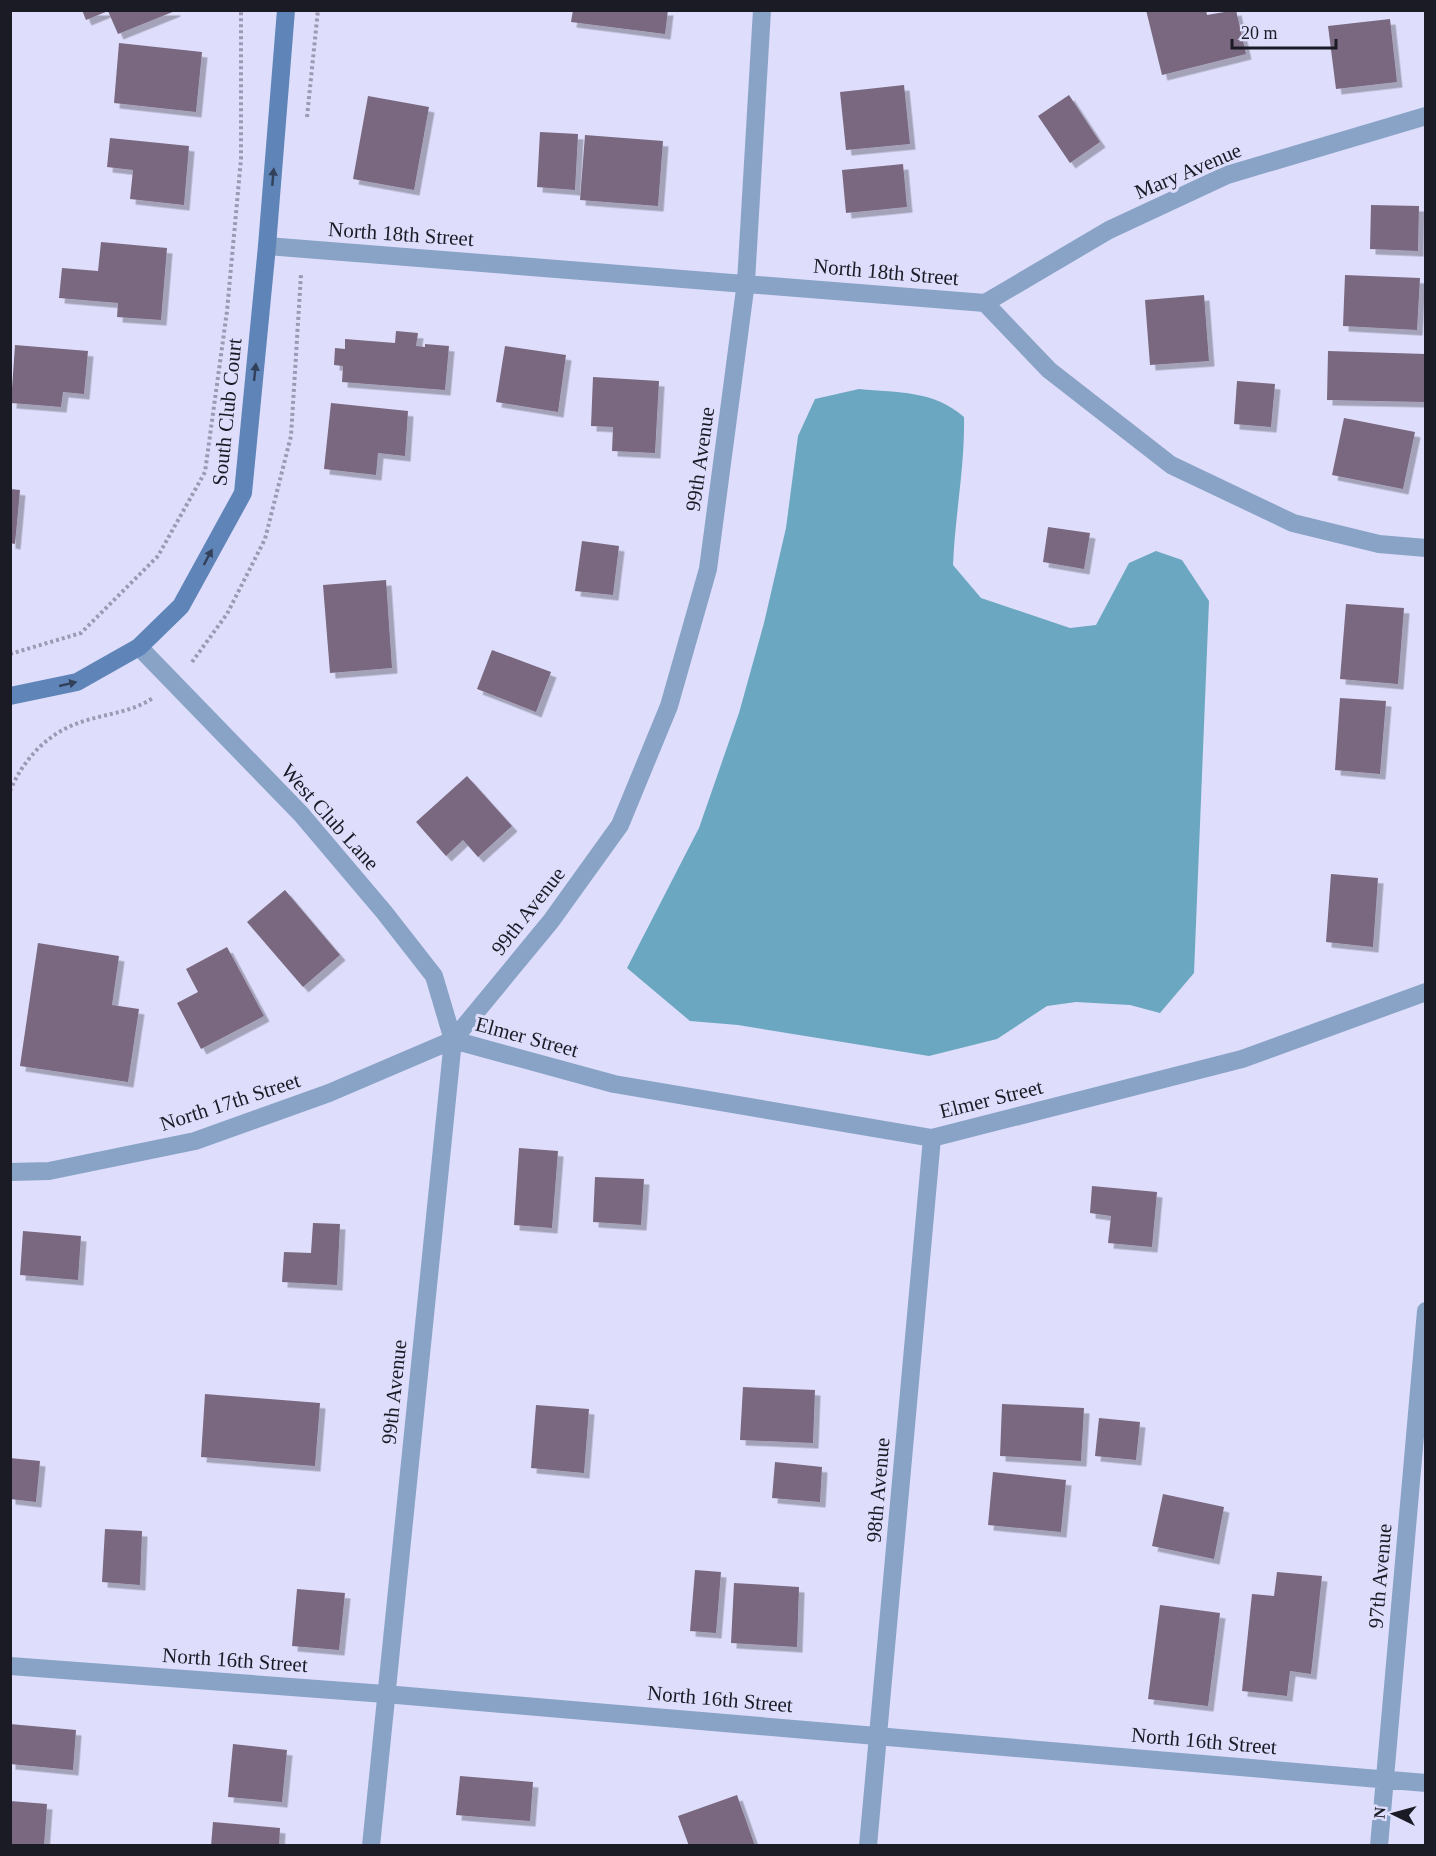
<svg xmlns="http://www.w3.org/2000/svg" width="1436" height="1856" font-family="Georgia,serif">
	<defs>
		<filter id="shadow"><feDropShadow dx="5.5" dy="5.5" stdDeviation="0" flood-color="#0004"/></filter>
	</defs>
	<rect width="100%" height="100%" fill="#deddfc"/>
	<path fill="#6ba7c0" d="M859,389C899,393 933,390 964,417C965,466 955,515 953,565L981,598L1070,628L1096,625L1129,563L1156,551L1182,560L1209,601L1194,973L1160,1013L1130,1005L1076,1002L1047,1006L997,1039L929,1056L738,1025L690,1021L627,968L699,828L739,713L764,623L786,528L798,436L815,399Z"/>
	<path fill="#79687f" filter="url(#shadow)" d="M82,10H175V11L118,34L108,11L86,20Z
		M573,10H668L665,34L571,22Z
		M1146,10H1206L1207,15L1236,10L1246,54L1162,75Z
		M1390,19L1397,82L1336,89L1328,26Z
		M119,43L202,52L196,112L114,103Z
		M904,85L910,144L846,150L840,92Z
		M1069,95L1100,142L1070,163L1038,116Z
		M368,96L429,107L414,190L353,179Z
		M540,132L578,134L575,190L537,187Z
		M585,135L663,141L658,206L580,200Z
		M110,138L189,146L184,205L130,199L133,170L107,167Z
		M903,164L907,207L846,213L842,170Z
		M1371,205L1419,206L1418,251L1370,249Z
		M101,242L167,248L161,320L117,317L118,303L59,298L62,268L98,271Z
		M1345,275L1420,278L1417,330L1343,326Z
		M1204,295L1209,361L1150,365L1145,300Z
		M396,331L418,333L416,346L425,347V344L449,346L445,390L342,382L343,366L334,365L335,348L345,349V339L395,343Z
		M15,345L88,351L84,394L63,392L61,407L11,403Z
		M505,346L566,355L558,412L496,402Z
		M1328,351L1426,354L1424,402L1327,400Z
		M593,377L659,381L655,453L612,451L613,427L591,426Z
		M1237,381L1275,384L1271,427L1234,424Z
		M331,403L408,411L405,456L378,453L376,475L324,469Z
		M1344,418L1415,432L1403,489L1332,475Z
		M10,489L20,490L15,544L10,543Z
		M1048,527L1090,533L1084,569L1043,562Z
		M582,541L619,546L613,595L575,591Z
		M386,580L392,668L330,673L323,585Z
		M1346,604L1404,608L1398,684L1340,679Z
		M492,650L551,672L536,712L477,689Z
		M1340,698L1386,701L1380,774L1335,770Z
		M467,776L512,826L478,857L463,840L446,856L416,822Z
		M1331,874L1378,878L1373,947L1326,942Z
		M285,890L340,955L303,987L247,922Z
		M38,943L119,956L112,1005L139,1009L128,1082L20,1066Z
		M227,947L264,1016L201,1049L177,1003L198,992L186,969Z
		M519,1148L558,1151L552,1228L514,1225Z
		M595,1177L644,1179L641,1225L593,1222Z
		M1092,1186L1157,1192L1152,1247L1108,1243L1111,1216L1090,1213Z
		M313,1223L340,1224L337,1285L282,1282L284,1252L311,1253Z
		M23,1231L81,1236L78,1280L20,1275Z
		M743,1387L815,1390L813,1443L740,1440Z
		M205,1394L320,1403L315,1466L201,1457Z
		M1002,1404L1084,1408L1081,1461L1000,1456Z
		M536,1405L589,1409L584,1473L531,1468Z
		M1099,1418L1140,1422L1136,1460L1095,1456Z
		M10,1458L40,1461L36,1502L10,1499Z
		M775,1462L822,1467L820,1502L772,1498Z
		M993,1472L1066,1480L1061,1532L988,1525Z
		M1163,1494L1224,1507L1214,1559L1152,1546Z
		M105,1529L142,1531L140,1585L102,1582Z
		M695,1570L721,1572L716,1633L690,1631Z
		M1277,1572L1322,1576L1311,1674L1290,1671L1287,1696L1242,1691L1252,1594L1274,1596Z
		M734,1583L799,1587L797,1647L731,1643Z
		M297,1589L345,1593L339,1650L292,1646Z
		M1160,1605L1220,1613L1208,1706L1148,1699Z
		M10,1724L76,1730L73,1770L10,1764Z
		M233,1744L287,1750L282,1802L228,1797Z
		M460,1776L533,1782L530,1821L456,1815Z
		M737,1795L755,1846H689L678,1816Z
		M10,1801L47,1804L44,1846H10Z
		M213,1822L280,1828L279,1846H211Z"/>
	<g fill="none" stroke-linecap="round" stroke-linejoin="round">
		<path stroke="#9b9ab2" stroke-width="4" stroke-dasharray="3 3" stroke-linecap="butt" d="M307,117L318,10
			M10,654L81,633L158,556L205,472L227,311L241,159V10
			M192,662L227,614L265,539L291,436L301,274
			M10,791C22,762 44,737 73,725C99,714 129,714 153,698"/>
		<path stroke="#89a3c6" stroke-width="18" d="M267,246L985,303L1049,370L1171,465L1293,523L1379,544L1426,548
			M985,303L1109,230L1227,175L1426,116
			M139,647L301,814L384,912L434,976L453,1040
			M453,1040L614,1084L932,1138L1242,1059L1426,992
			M10,1172L49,1171L195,1141L329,1093L453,1040
			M10,1666L385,1694L1426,1783
			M371,1846L453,1040L551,921L620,825L669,706L708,569L746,282L762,10
			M868,1846L932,1138
			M1379,1846L1426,1311"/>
		<path stroke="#5e84b8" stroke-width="18" d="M10,696L77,682L139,647L181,606L243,493L267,246L286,10"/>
	</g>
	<defs><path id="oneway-solid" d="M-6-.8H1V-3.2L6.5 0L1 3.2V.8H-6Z" transform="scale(1.5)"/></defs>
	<g fill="#324059">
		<use href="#oneway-solid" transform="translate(273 177) rotate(-85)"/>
		<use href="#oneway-solid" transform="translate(255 372) rotate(-84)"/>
		<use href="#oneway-solid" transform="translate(208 557) rotate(-62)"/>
		<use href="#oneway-solid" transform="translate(68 684) rotate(-13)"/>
	</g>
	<g text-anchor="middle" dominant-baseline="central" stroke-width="6" stroke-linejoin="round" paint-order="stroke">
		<g font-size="21" fill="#1b1b26" stroke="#deddfc">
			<text transform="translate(1188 171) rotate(-23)">Mary Avenue</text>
			<text transform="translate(401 234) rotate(4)">North 18th Street</text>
			<text transform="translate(886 272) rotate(5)">North 18th Street</text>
			<text transform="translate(227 412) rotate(-84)">South Club Court</text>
			<text transform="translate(700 459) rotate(-82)">99th Avenue</text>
			<text transform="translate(330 817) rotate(48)">West Club Lane</text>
			<text transform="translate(528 911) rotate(-52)">99th Avenue</text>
			<text transform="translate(527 1037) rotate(15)">Elmer Street</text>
			<text transform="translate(991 1099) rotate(-14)">Elmer Street</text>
			<text transform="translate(230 1102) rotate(-18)">North 17th Street</text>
			<text transform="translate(394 1392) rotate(-84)">99th Avenue</text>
			<text transform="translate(878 1490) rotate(-85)">98th Avenue</text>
			<text transform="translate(1380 1576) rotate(-85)">97th Avenue</text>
			<text transform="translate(235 1660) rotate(4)">North 16th Street</text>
			<text transform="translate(720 1699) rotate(5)">North 16th Street</text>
			<text transform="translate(1204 1741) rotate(5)">North 16th Street</text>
		</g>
	</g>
	<rect width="1436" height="1856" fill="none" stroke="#1b1b26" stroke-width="24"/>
	<g transform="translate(1394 1814) rotate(275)" stroke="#deddfc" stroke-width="4.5" paint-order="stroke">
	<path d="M0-4.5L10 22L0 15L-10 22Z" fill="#1b1b26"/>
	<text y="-9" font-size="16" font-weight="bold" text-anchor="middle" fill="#1b1b26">N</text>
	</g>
	<path d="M1232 39v9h104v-9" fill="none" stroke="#1b1b26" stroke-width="3"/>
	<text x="1241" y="39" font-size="18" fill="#1b1b26" stroke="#deddfc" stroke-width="4.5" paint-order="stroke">20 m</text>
</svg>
